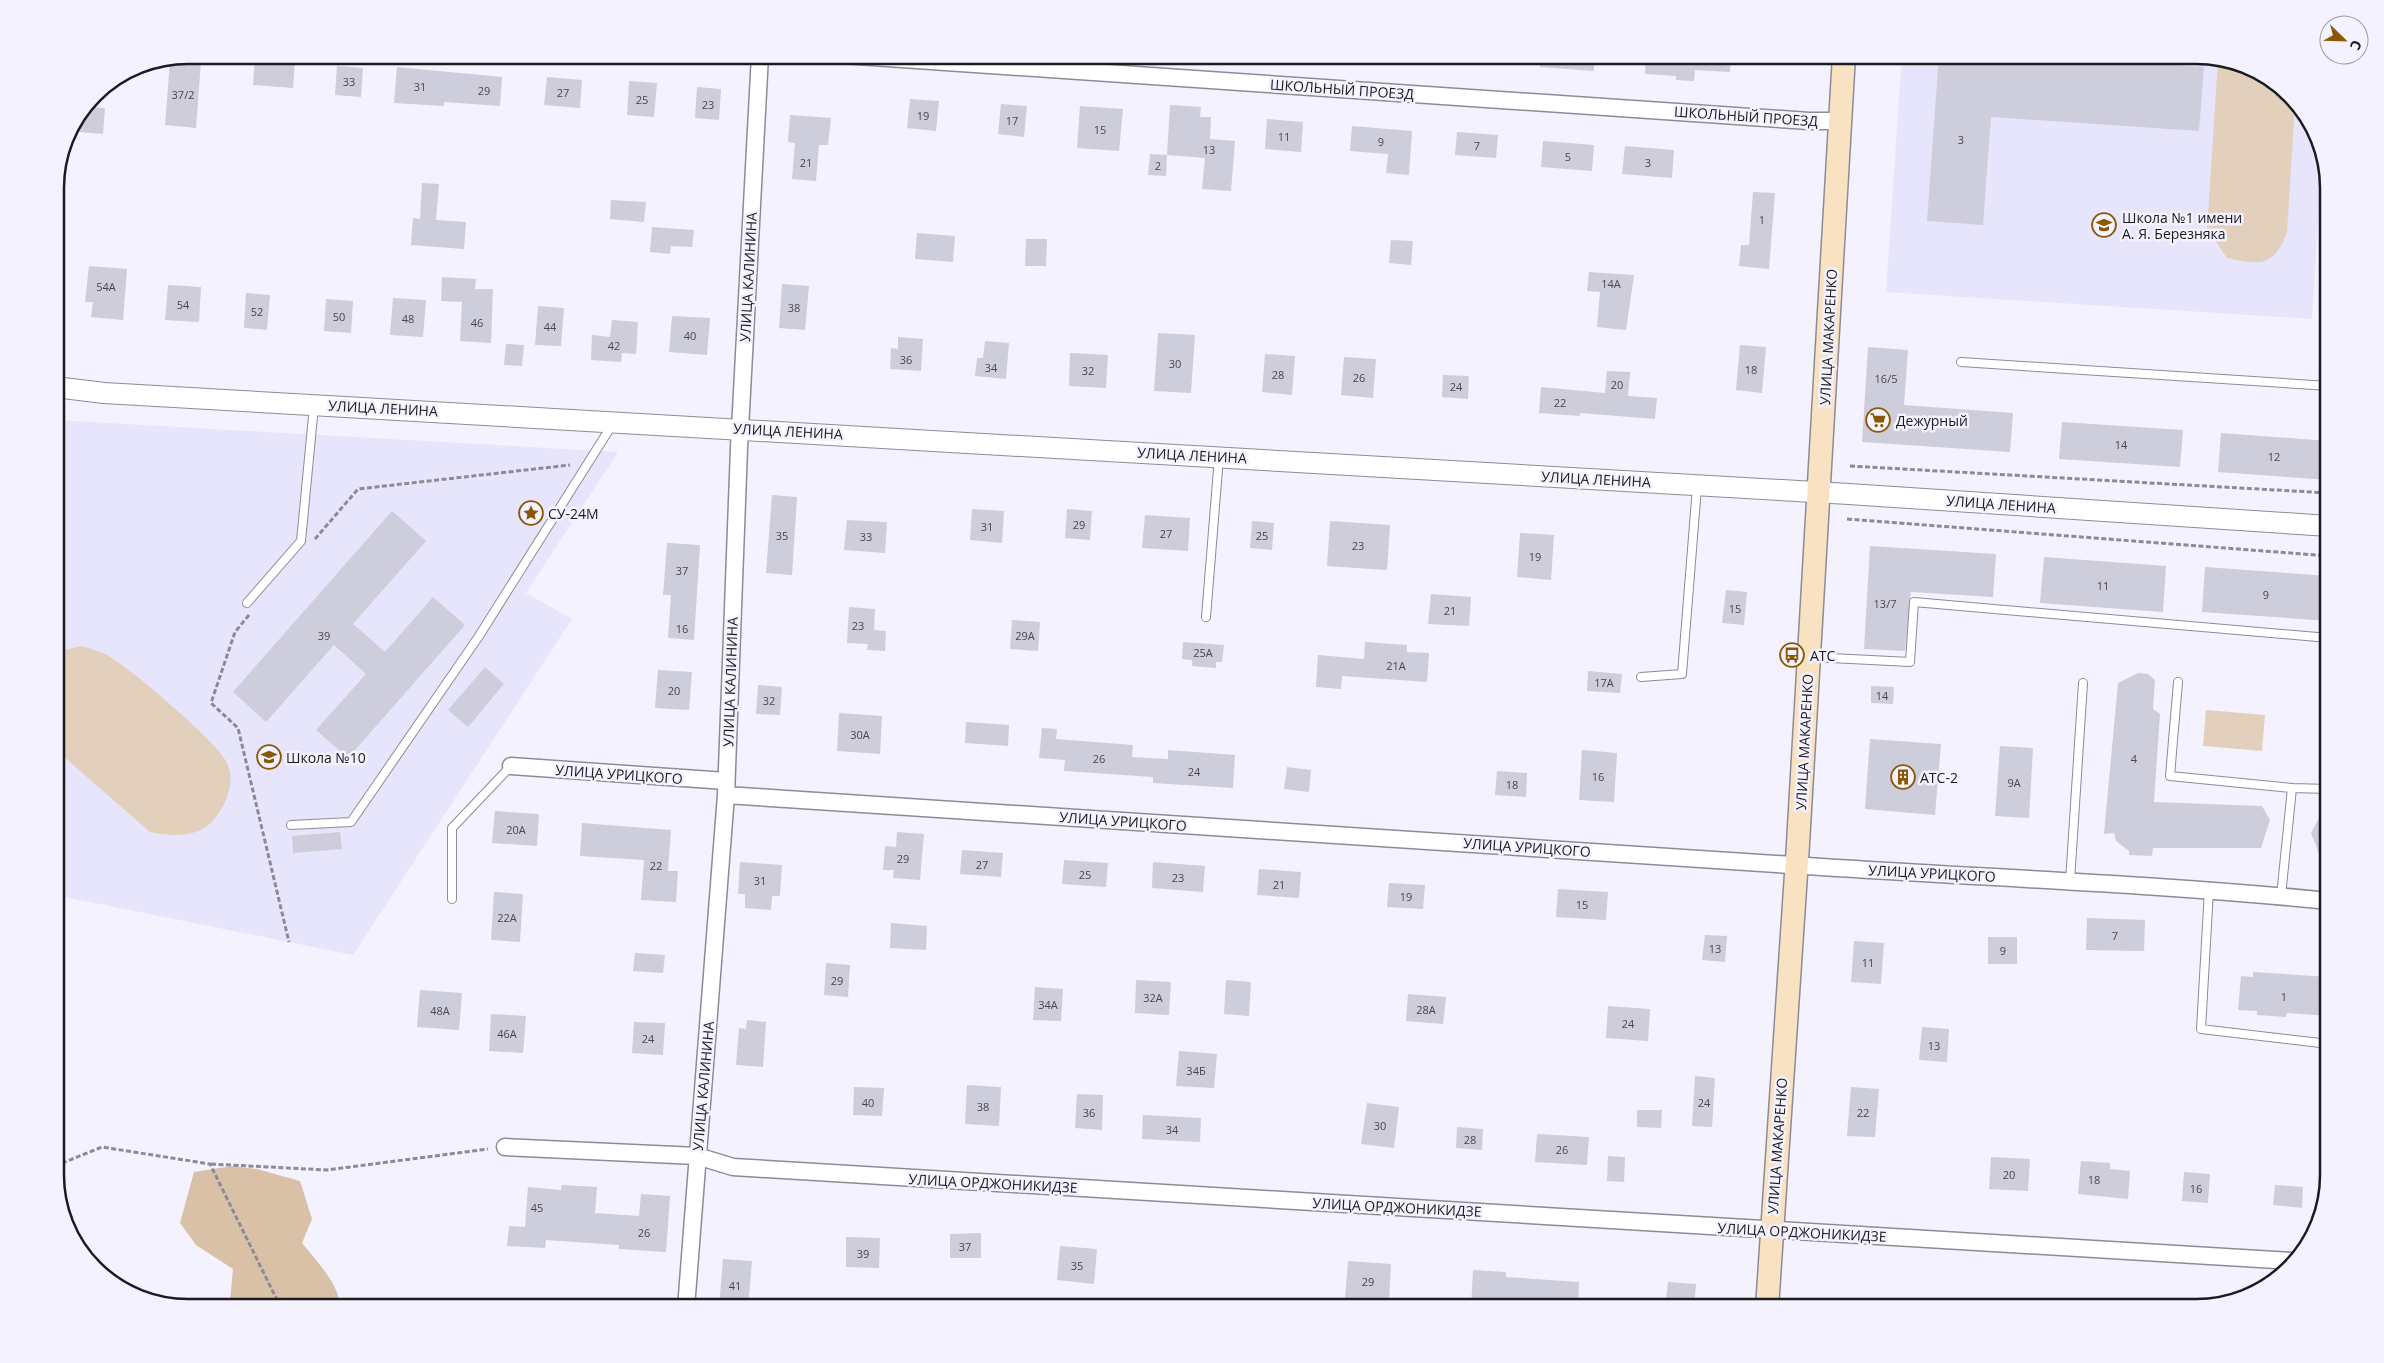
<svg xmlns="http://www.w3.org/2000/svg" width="2384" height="1363" font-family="'Open Sans',sans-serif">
	<rect width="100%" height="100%" fill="#f3f2fe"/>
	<path fill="#e7e5fb" d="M1902,55H2197L2263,73L2311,121L2322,158L2312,319L1886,292Z
		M55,420L618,452L526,593L572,619L353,955L55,895Z"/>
	<path fill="#e2d0bc" d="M2218,61L2263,73L2295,105L2287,233C2273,267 2261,265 2227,258L2207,229Z
		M82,646C90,649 99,651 107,655C128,666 216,741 226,761C236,780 228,801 216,817C201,838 173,837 150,832L55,749V652Z
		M2206,710L2265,715L2262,751L2203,746Z"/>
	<path fill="#d9c1a8" d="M232,1166L257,1169L300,1181L312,1219L302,1243C316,1261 340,1284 340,1308H225L230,1301L233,1269L196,1245L180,1223L194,1172Z"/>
	<path fill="#cecddb" d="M1540,55H1594V71L1540,67Z
		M1646,55L1731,56L1730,72L1695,70L1694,81L1676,80V76L1645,74Z
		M1939,55H1995L2092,62V55H2148L2147,63L2204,67L2199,131L1991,117L1983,225L1927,221Z
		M255,57L295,60L293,88L253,85Z
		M170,60L201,62L196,128L165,125Z
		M337,66L363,68L361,97L335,95Z
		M397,67L502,77L500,106L444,102V106L394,103Z
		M547,77L582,80L580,108L544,105Z
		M629,81L657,83L654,117L627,115Z
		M697,87L721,89L719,120L695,118Z
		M910,99L939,101L936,131L907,128Z
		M1001,104L1027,106L1024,137L998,134Z
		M1170,105L1201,107L1200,117H1211L1210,139L1235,141L1231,191L1202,189L1205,158L1167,155Z
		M1080,106L1123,109L1119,151L1077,148Z
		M84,107L105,108L103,134L68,131Z
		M790,115L831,118L828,145H819L816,181L792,179L795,143L788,142Z
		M1267,119L1303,122L1301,152L1265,149Z
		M1352,126L1412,131L1409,175L1386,173L1388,154L1350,151Z
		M1457,132L1498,135L1496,158L1455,155Z
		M1543,141L1594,145L1592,171L1541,167Z
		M1625,146L1674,150L1672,178L1622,174Z
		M1150,154L1167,155L1166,176L1148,175Z
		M422,183L439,184L436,220L466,222L464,249L411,245L413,218L420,219Z
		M1753,192L1775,193L1769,269L1739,266L1741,245H1749Z
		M611,200L646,202L644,222L610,219Z
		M652,227L694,230L692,247L671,246L670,254L650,252Z
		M917,233L955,236L953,262L915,259Z
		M1026,239H1047L1046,266H1025Z
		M1391,240L1413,241L1411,265L1389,263Z
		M89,266L127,269L123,320L91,317L93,302H85Z
		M1589,272L1634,275L1626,330L1597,327L1600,292L1587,291Z
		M442,277L476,279L475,289H493L491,343L460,341L462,302L441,301Z
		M782,284L809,286L805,330L779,328Z
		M168,285L201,287L199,322L165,320Z
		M246,293L270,295L267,330L244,328Z
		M393,298L426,300L423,337L390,335Z
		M326,299L353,301L351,333L324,331Z
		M538,306L564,308L561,346L535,345Z
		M672,316L710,318L707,355L669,352Z
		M612,320L638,322L636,354L622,353L621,362L591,360L592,335L610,337Z
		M1158,333L1195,335L1191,393L1154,391Z
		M898,337L923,339L921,371L890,369L891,348L898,349Z
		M985,341L1009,343L1006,379L975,376L977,358H983Z
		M506,344L524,345L522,366L504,365Z
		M1740,345L1766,347L1762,393L1736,390Z
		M1868,347L1908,350L1904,405L2013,413L2010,452L1862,442Z
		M1070,353L1108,355L1106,388L1069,386Z
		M1265,354L1295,356L1292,395L1262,392Z
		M1344,357L1376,359L1373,398L1341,395Z
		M1607,371L1630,372L1628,396L1657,398L1655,419L1580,413V416L1539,413L1541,387L1605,393Z
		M1443,375L1469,376L1468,399L1442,397Z
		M2062,422L2183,430L2180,467L2059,459Z
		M2221,433L2329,441V480L2218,472Z
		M772,495L797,497L792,575L766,573Z
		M972,509L1004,511L1002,543L970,540Z
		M1067,509L1092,511L1090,540L1065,538Z
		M392,511L426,541L353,624L385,652L433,597L465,625L348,758L316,730L366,674L334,645L266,722L233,692Z
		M1145,515L1190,518L1188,551L1142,548Z
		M847,520L887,522L885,553L844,550Z
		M1252,521L1274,523L1272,550L1250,548Z
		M1330,521L1390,525L1387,570L1327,566Z
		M1520,533L1554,535L1551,580L1517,577Z
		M667,543L700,545L694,640L668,638L671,595H663Z
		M1870,546L1996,554L1993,597L1911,592L1905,651L1864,649Z
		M2044,557L2166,566L2163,612L2040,603Z
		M2205,567L2329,576V621L2202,612Z
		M1726,590L1747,592L1744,625L1722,623Z
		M1431,594L1471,597L1469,626L1428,624Z
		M849,607L875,609L874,630L886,631L885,651L867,650L868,644L847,643Z
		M1012,620L1040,622L1038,651L1010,649Z
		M1183,642L1224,645L1222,662H1216V668L1192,666V660L1182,659Z
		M1365,642L1407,645V652L1429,653L1427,682L1342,676L1341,689L1316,687L1318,655L1364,659Z
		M485,667L504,684L468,727L448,710Z
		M658,670L692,672L689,710L655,708Z
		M1588,671L1622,674L1620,693L1587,691Z
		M2138,673L2148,674L2155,680L2153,709L2160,714L2154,802L2262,806L2270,820L2261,848H2153L2152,856L2129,855V851L2116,841L2114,833L2104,834L2118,683Z
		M758,685L782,687L780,715L756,714Z
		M1871,686L1894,687L1893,704L1871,703Z
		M839,713L882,716L880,754L837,751Z
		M966,722L1009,725L1008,746L965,743Z
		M1042,728L1057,729L1056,739L1133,745L1132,757L1168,759V750L1235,755L1233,788L1153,783V777L1064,771L1065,760L1039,758Z
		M1870,739L1941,744L1935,815L1865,809Z
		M2000,746L2033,748L2029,818L1995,816Z
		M1582,750L1617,753L1614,802L1579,800Z
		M1287,767L1311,770L1309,792L1284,789Z
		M1497,771L1527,773L1526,797L1495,795Z
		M2329,799V876H2328L2311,833Z
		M495,811L539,814L537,846L492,843Z
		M582,823L671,830L668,871H678L676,902L641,900L644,860L580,856Z
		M340,832L342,849L293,853L292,836Z
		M897,832L924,834L920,880L893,878L894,870H883L885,846L896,847Z
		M962,850L1003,853L1001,877L960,874Z
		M1064,860L1108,863L1106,887L1062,884Z
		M740,862L782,865L780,896H772L771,910L745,908V894H738Z
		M1153,862L1205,866L1203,892L1152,888Z
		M1259,869L1301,872L1299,898L1257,895Z
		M1389,883L1425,885L1423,909L1387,907Z
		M1558,889L1608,892L1606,920L1556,917Z
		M494,892L523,894L520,942L491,940Z
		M2087,918L2145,920L2144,951L2086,950Z
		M891,923L927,926L926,950L890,948Z
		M1705,935L1727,936L1725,962L1702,960Z
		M1988,937H2017V964H1988Z
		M1854,941L1884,943L1881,984L1851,982Z
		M635,953L665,955L663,973L633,971Z
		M826,963L850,965L848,997L824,995Z
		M2253,972L2329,977V1016L2287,1013L2286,1017L2257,1015V1011L2238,1010L2241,976L2253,977Z
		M1136,980L1171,982L1169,1015L1135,1013Z
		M1226,980L1251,982L1249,1016L1224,1014Z
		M1035,987L1063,989L1061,1021L1033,1020Z
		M420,990L462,993L459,1030L417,1027Z
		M1408,994L1446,997L1443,1024L1406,1021Z
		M1608,1006L1650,1009L1648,1041L1606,1038Z
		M491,1014L526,1016L523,1053L489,1051Z
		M747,1020L766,1022L763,1067L736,1065L739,1028L746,1029Z
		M634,1022L665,1023L663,1055L632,1053Z
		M1922,1027L1949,1029L1947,1062L1919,1060Z
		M1179,1051L1217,1054L1214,1088L1176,1086Z
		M1695,1076L1715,1078L1712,1127L1692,1126Z
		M967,1085L1001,1087L999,1126L965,1124Z
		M854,1087L884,1088L882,1116L853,1115Z
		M1851,1087L1879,1089L1875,1137L1847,1136Z
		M1077,1094L1103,1095L1102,1130L1075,1128Z
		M1367,1103L1399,1107L1394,1148L1361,1144Z
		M1637,1110H1662L1661,1128L1637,1127Z
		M1143,1115L1201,1118L1200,1142L1142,1139Z
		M1457,1127L1483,1129L1482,1150L1456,1148Z
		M1537,1134L1589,1137L1587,1165L1535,1162Z
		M1608,1156L1625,1157L1624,1182L1607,1181Z
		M1991,1157L2030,1159L2028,1191L1989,1189Z
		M2081,1161L2110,1163V1169L2130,1171L2128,1199L2078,1194Z
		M2184,1172L2210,1174L2208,1203L2182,1201Z
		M562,1185L597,1187L595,1213L639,1216L641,1194L670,1196L666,1252L619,1249V1245L546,1240L545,1248L507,1246L509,1226L525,1227L528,1187L561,1190Z
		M2275,1185L2303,1187L2302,1208L2273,1205Z
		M981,1233V1258H950V1234Z
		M846,1237L880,1238L879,1268L846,1267Z
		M1060,1246L1097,1249L1094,1284L1057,1280Z
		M723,1259L752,1261L748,1308H719Z
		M1348,1261L1391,1264L1389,1302L1345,1299Z
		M1473,1270L1506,1272V1277L1579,1282L1578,1308L1504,1304V1308H1471Z
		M1668,1282L1696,1284L1694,1308H1665Z"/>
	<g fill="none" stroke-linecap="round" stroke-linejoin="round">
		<g stroke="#8c8b98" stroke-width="10">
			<path id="service" d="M1961,362L2329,386
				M247,603L301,541L314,406
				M1206,617L1219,457
				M1811,657L1910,662L1914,602L2329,638
				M1641,677L1682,674L1697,487
				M2178,682L2170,776L2292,788L2329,789
				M291,825L351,822L479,636L612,425
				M2070,881L2083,683
				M2209,890L2201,1029L2329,1044
				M2281,896L2292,788
				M452,899V828L511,766"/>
		</g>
		<g stroke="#8c8b98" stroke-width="19">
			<path id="minor" d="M843,55L1809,121H1841
				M511,766L726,781
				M726,795C1091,819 1456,842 1822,867C1991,878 2160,884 2329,901
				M505,1147L697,1156L733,1167L2292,1261
				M686,1308L726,795L739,448L760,55"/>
		</g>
		<g stroke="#8c8b98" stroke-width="22">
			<path id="tertiary" d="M55,387L104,393L1849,494L2329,526"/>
		</g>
		<g stroke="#8c8b98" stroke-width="25">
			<path id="secondary" d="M1767,1308L1798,844L1844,55"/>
		</g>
		<path stroke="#8c8b94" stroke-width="3" stroke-dasharray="5 2.5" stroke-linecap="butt" d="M1850,466L2329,493
			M1847,519L2329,556
			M315,539L358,489L570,465
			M249,615L235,632L211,703L238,728L289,942
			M211,1164L327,1170L488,1149
			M55,1166L102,1147L210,1164L281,1308"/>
		<use href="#service" stroke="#fff" stroke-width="8"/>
		<use href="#minor" stroke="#fff" stroke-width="16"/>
		<use href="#tertiary" stroke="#fff" stroke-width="20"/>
		<use href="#secondary" stroke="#f9e2c1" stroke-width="22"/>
	</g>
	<defs>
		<g id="school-ring" transform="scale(1.25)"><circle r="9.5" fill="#f3f2fe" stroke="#8b5703" stroke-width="1.5"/><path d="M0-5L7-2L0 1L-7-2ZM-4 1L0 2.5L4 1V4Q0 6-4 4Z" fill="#8b5703"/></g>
		<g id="supermarket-ring" transform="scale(1.25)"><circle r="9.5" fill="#f3f2fe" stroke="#8b5703" stroke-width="1.5"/><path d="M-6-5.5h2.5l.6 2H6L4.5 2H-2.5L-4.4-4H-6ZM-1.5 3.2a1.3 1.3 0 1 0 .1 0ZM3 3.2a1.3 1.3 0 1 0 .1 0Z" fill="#8b5703"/></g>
		<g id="sight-ring" transform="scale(1.25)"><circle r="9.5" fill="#f3f2fe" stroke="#8b5703" stroke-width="1.5"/><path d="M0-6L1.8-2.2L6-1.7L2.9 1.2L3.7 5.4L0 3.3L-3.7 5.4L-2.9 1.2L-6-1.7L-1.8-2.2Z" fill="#8b5703"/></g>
		<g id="bus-ring" transform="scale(1.25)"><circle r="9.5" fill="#f3f2fe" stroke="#8b5703" stroke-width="1.5"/><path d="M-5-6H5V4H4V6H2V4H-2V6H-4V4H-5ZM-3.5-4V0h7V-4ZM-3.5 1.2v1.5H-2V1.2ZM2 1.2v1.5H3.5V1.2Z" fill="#8b5703"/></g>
		<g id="building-ring" transform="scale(1.25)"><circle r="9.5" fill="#f3f2fe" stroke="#8b5703" stroke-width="1.5"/><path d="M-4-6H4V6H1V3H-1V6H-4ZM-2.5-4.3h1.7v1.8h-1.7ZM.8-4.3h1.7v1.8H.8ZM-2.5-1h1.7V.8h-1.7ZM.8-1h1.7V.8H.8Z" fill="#8b5703"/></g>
	</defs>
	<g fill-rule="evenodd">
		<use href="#school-ring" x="2104" y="225"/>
		<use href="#supermarket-ring" x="1878" y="420"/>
		<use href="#sight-ring" x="531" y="513"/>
		<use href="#bus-ring" x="1792" y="655"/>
		<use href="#school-ring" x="269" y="757"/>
		<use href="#building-ring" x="1903" y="777"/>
	</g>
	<g text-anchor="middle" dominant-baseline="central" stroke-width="5" stroke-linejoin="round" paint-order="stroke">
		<g font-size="11" fill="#48474e">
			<text x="349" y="81">33</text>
			<text x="420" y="86">31</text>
			<text x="484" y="90">29</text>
			<text x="563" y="92">27</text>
			<text x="183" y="94">37/2</text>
			<text x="642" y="99">25</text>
			<text x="708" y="104">23</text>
			<text x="923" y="115">19</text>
			<text x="1012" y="120">17</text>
			<text x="1100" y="129">15</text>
			<text x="1284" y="136">11</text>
			<text x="1961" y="139">3</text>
			<text x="1381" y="141">9</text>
			<text x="1477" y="145">7</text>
			<text x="1209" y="149">13</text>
			<text x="1568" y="156">5</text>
			<text x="806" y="162">21</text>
			<text x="1648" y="162">3</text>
			<text x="1158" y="165">2</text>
			<text x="1762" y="219">1</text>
			<text x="1611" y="283">14А</text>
			<text x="106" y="286">54А</text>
			<text x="183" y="304">54</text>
			<text x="794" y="307">38</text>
			<text x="257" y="311">52</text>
			<text x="339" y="316">50</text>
			<text x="408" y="318">48</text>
			<text x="477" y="322">46</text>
			<text x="550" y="326">44</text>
			<text x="690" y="335">40</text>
			<text x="614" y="345">42</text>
			<text x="906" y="359">36</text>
			<text x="1175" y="363">30</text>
			<text x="991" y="367">34</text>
			<text x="1751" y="369">18</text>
			<text x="1088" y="370">32</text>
			<text x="1278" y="374">28</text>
			<text x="1359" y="377">26</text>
			<text x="1886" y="378">16/5</text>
			<text x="1617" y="384">20</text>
			<text x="1456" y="386">24</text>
			<text x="1560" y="402">22</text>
			<text x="2121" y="444">14</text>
			<text x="2274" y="456">12</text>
			<text x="1079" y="524">29</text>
			<text x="987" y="526">31</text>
			<text x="1166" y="533">27</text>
			<text x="782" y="535">35</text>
			<text x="1262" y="535">25</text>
			<text x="866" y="536">33</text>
			<text x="1358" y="545">23</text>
			<text x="1535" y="556">19</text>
			<text x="682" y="570">37</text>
			<text x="2103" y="585">11</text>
			<text x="2266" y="594">9</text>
			<text x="1885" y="603">13/7</text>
			<text x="1735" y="608">15</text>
			<text x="1450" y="610">21</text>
			<text x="858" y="625">23</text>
			<text x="682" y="628">16</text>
			<text x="324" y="635">39</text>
			<text x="1025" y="635">29А</text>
			<text x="1203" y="652">25А</text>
			<text x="1396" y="665">21А</text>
			<text x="1604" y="682">17А</text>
			<text x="674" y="690">20</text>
			<text x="1882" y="695">14</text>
			<text x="769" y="700">32</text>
			<text x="860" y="734">30А</text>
			<text x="1099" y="758">26</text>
			<text x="2134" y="758">4</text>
			<text x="1194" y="771">24</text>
			<text x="1598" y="776">16</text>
			<text x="2014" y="782">9А</text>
			<text x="1512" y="784">18</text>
			<text x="516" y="829">20А</text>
			<text x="903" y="858">29</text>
			<text x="982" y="864">27</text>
			<text x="656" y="865">22</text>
			<text x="1085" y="874">25</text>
			<text x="1178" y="877">23</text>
			<text x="760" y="880">31</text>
			<text x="1279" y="884">21</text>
			<text x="1406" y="896">19</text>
			<text x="1582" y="904">15</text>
			<text x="507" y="917">22А</text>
			<text x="2115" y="935">7</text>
			<text x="1715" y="948">13</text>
			<text x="2003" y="950">9</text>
			<text x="1868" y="962">11</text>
			<text x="837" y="980">29</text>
			<text x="2284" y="996">1</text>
			<text x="1153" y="997">32А</text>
			<text x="1048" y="1004">34А</text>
			<text x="1426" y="1009">28А</text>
			<text x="440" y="1010">48А</text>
			<text x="1628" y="1023">24</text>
			<text x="507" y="1033">46А</text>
			<text x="648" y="1038">24</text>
			<text x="1934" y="1045">13</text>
			<text x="1196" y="1070">34Б</text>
			<text x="868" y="1102">40</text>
			<text x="1704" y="1102">24</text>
			<text x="983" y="1106">38</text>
			<text x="1089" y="1112">36</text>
			<text x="1863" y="1112">22</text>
			<text x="1380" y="1125">30</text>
			<text x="1172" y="1129">34</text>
			<text x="1470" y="1139">28</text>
			<text x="1562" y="1149">26</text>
			<text x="2009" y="1174">20</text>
			<text x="2094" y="1179">18</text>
			<text x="2196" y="1188">16</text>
			<text x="537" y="1207">45</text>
			<text x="644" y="1232">26</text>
			<text x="965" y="1246">37</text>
			<text x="863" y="1253">39</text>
			<text x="1077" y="1265">35</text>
			<text x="1368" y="1281">29</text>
			<text x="735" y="1285">41</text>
		</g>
		<g font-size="14" fill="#1b1a1f" stroke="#f3f2fe">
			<text transform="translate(1342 89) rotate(4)">ШКОЛЬНЫЙ ПРОЕЗД</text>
			<text transform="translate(1746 116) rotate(4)">ШКОЛЬНЫЙ ПРОЕЗД</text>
			<text transform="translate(748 277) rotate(-87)">УЛИЦА КАЛИНИНА</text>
			<text transform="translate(1828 337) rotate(-87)">УЛИЦА МАКАРЕНКО</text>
			<text transform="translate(383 408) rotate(3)">УЛИЦА ЛЕНИНА</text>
			<text transform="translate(788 431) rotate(3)">УЛИЦА ЛЕНИНА</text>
			<text transform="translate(1192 455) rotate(3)">УЛИЦА ЛЕНИНА</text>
			<text transform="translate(1596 479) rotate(3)">УЛИЦА ЛЕНИНА</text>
			<text transform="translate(2001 504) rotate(4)">УЛИЦА ЛЕНИНА</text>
			<text transform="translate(730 682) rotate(-88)">УЛИЦА КАЛИНИНА</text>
			<text transform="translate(1804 742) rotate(-87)">УЛИЦА МАКАРЕНКО</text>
			<text transform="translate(619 774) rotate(4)">УЛИЦА УРИЦКОГО</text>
			<text transform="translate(1123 821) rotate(4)">УЛИЦА УРИЦКОГО</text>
			<text transform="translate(1527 847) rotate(4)">УЛИЦА УРИЦКОГО</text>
			<text transform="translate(1932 873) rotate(3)">УЛИЦА УРИЦКОГО</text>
			<text transform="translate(703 1086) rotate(-85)">УЛИЦА КАЛИНИНА</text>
			<text transform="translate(1777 1146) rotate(-86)">УЛИЦА МАКАРЕНКО</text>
			<text transform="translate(993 1183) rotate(3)">УЛИЦА ОРДЖОНИКИДЗЕ</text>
			<text transform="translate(1397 1207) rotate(3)">УЛИЦА ОРДЖОНИКИДЗЕ</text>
			<text transform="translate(1802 1232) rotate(3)">УЛИЦА ОРДЖОНИКИДЗЕ</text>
		</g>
		<g font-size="14" fill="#1b1a1f" stroke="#f3f2fe" text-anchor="start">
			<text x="2122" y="217">Школа №1 имени<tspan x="2122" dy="16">А. Я. Березняка</tspan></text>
			<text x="1896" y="420">Дежурный</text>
			<text x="548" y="513">СУ-24М</text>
			<text x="1810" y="655">АТС</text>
			<text x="286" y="757">Школа №10</text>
			<text x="1920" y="777">АТС-2</text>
		</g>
	</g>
	<path d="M0 0H2384V1363H0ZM188 64H2196A124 124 0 0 1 2320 188V1175A124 124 0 0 1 2196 1299H188A124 124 0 0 1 64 1175V188A124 124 0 0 1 188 64Z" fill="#f3f2fe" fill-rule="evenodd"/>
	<path fill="none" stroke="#1b1a1f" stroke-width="2.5" d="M188 64H2196A124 124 0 0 1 2320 188V1175A124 124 0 0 1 2196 1299H188A124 124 0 0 1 64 1175V188A124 124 0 0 1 188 64Z"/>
	<g transform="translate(2344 40) rotate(113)"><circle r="24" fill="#f3f2fe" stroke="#9d9ca5"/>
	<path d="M0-4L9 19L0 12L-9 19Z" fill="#8b5703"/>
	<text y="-8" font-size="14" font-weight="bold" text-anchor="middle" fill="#1b1a1f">С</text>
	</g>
</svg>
